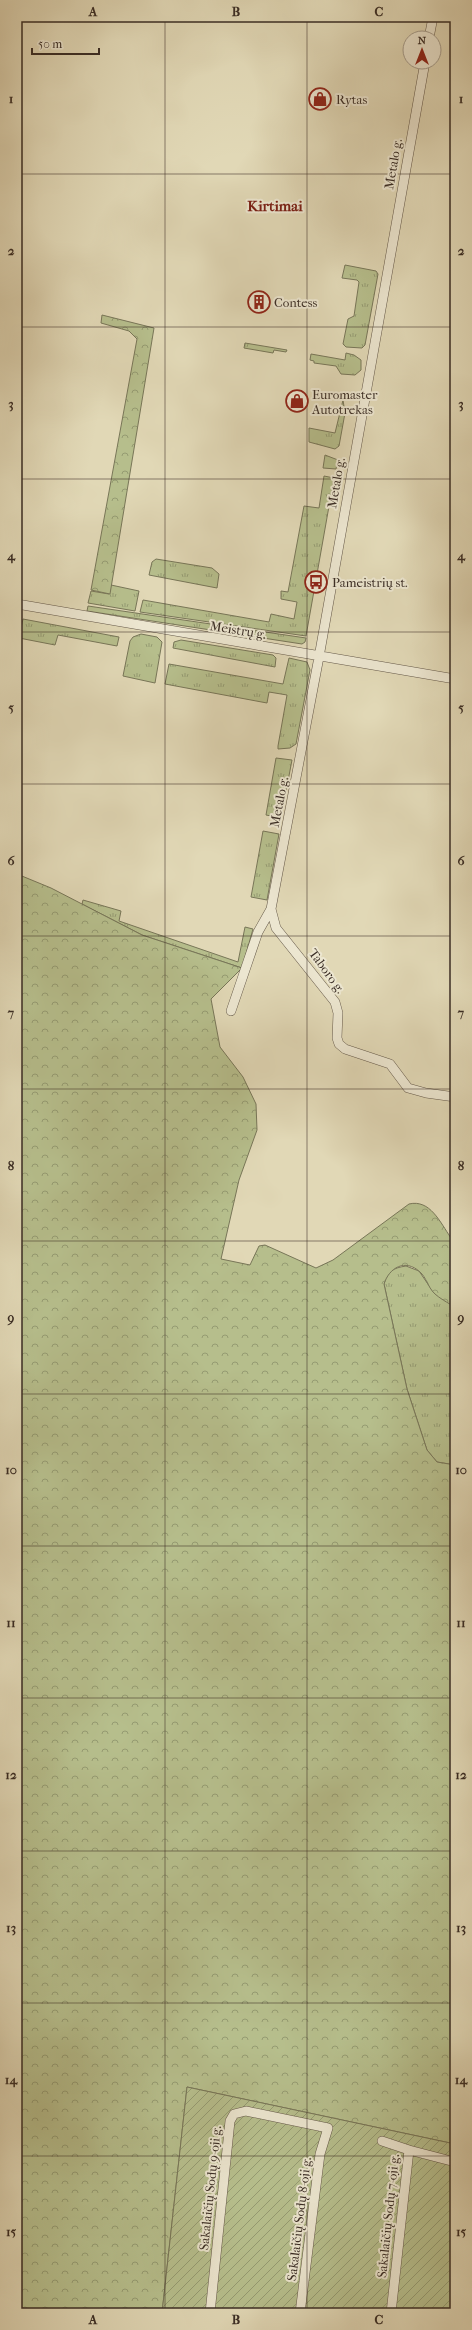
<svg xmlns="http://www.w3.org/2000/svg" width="472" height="2330" font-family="'IM FELL French Canon',serif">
	<defs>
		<pattern id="grass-tufts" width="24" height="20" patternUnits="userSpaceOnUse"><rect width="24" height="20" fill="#b6be8c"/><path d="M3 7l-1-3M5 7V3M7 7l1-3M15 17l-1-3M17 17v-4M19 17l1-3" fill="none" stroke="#959b72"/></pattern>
		<pattern id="forest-crowns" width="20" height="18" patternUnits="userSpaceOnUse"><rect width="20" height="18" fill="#b6be8c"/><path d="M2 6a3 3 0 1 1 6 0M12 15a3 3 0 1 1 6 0" fill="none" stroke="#959b72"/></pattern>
		<pattern id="garden-furrows" width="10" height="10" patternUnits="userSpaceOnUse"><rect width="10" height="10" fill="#b6be8c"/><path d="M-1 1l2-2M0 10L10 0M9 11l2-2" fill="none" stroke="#959b72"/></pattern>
	</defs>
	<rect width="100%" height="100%" fill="#e1d8b6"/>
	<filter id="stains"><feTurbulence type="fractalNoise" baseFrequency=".005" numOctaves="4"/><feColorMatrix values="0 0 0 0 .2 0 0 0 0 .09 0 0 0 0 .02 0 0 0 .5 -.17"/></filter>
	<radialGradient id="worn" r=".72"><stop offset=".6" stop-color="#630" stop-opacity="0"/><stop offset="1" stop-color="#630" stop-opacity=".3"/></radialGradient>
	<path fill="url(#grass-tufts)" stroke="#787658" d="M345,265L376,271L378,274L365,345L362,348L346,347L343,344L348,319L354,316L359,282L357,280L342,278Z
		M245,343L287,350L286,352L274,350L273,353L244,348Z
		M346,353L354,355L361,360V370L355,375L341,374L336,366L314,363V361L310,360L311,354L345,360Z
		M343,400L345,413L339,446L335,449L309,442V428L335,433Z
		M325,455L338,460L336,469L323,468Z
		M324,476L334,478L306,636L140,612L143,600L269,622L271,614L294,619L297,602L281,599V591L288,592L304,506L319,508Z
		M156,559L212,568L219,574L217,588L149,575L152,562Z
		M111,585L139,591L135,611L88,603L91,591L109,594Z
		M88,606L306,638L305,642L302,644L87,611Z
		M23,619L119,637L117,646L58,635L55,645L19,638Z
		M141,634L157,637L162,642L155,683L123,676L130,641L133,637Z
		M181,640L273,655L276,658L275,667L173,648L174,642Z
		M289,658L307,662L310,670L296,744L290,748L278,749V746L287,695L269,692L267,703L165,684L169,664L283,684Z
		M276,758L292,760L281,818L266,815Z
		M263,831L279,834L267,900L251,897Z
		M83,900L121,911L119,921L238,962L245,927L253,929L242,968L142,935L82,904Z
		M406,1266L419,1271L434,1293L455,1307V1465L437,1462L427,1450L407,1389L384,1284C388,1271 393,1268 406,1266Z"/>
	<path fill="url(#forest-crowns)" stroke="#787658" d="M102,315L154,328L110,594L91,590L137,339L129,331L101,323Z
		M17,874L51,888L142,935L242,968L211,999L220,1047L243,1077L256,1104L257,1130L239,1180L221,1259L250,1265L259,1246L265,1245L316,1268L333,1260L409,1204C430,1199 440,1222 451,1238L455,1240V1307C448,1303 439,1298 434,1293C428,1287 426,1277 420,1272C405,1258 389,1268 384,1284L407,1389L427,1450L437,1462L455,1465V2144L187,2087L162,2313H17Z"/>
	<path fill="url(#garden-furrows)" stroke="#787658" d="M187,2087L455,2144V2313H162Z"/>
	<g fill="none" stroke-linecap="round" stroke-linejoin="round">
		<g stroke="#645849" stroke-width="10">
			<path id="minor" d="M429,38L433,17
				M17,604L455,679
				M271,909L276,928L335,1002L338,1013L337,1038L339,1044L345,1049L390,1064L408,1088L426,1093L455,1097
				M231,1011L258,932L271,909L319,657L425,62
				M382,2141L409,2150L391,2313
				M409,2150L455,2162
				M210,2313L230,2121L234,2114L246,2111L328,2128L320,2154L300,2313"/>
		</g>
		<use href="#minor" stroke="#ece6d0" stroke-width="9"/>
	</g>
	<path fill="none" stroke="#3a2d25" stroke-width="1" stroke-opacity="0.55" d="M165,17V2313M307,17V2313M17,174H455M17,327H455M17,479H455M17,632H455M17,784H455M17,936H455M17,1089H455M17,1241H455M17,1394H455M17,1546H455M17,1698H455M17,1851H455M17,2003H455M17,2156H455"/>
	<defs>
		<g id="shop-ring" transform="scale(1.15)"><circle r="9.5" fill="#ece6d0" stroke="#8f2418" stroke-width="1.5"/><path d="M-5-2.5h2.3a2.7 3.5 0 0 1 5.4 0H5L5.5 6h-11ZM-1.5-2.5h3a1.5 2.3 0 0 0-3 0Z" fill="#8f2418"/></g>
		<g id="building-ring" transform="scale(1.15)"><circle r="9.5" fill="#ece6d0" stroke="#8f2418" stroke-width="1.5"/><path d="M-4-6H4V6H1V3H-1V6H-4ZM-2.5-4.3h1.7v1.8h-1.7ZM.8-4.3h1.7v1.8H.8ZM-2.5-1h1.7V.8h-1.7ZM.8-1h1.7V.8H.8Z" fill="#8f2418"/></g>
		<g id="bus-ring" transform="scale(1.15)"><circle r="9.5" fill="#ece6d0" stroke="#8f2418" stroke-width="1.5"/><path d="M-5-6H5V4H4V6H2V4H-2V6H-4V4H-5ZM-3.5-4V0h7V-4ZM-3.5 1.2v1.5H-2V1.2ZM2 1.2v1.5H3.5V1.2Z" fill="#8f2418"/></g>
	</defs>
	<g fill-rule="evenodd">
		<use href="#shop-ring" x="320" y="99"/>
		<use href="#building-ring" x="259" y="302"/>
		<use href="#shop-ring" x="297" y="401"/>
		<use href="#bus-ring" x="316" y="582"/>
	</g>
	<g text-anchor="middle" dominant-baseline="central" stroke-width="4" stroke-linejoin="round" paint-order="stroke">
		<g font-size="13" fill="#3a2d25" stroke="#ece6d0" text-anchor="start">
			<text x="336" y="99">Rytas</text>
			<text x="274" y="302">Contess</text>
			<text x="312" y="394">Euromaster<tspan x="312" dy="15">Autotrekas</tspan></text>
			<text x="332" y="582">Pameistrių st.</text>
		</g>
		<g font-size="13" fill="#3a2d25" stroke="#ece6d0">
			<text transform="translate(393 164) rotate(-80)">Metalo g.</text>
			<text transform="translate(336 483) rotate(-80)">Metalo g.</text>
			<text transform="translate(238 630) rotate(9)">Meistrų g.</text>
			<text transform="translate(279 802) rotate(-79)">Metalo g.</text>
			<text transform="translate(327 971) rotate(54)">Taboro g.</text>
			<text transform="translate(210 2188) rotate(-84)">Sakalaičių Sodų 9-oji g.</text>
			<text transform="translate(388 2216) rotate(-84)">Sakalaičių Sodų 7-oji g.</text>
			<text transform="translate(299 2219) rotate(-83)">Sakalaičių Sodų 8-oji g.</text>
		</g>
		<g font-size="15" font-weight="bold" fill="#7a1f14" stroke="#ece6d0">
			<text x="275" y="206">Kirtimai</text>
		</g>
	</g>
	<rect width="472" height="2330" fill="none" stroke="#e1d8b6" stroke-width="44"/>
	<g transform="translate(422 50)"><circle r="19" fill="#ece6d0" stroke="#a59c8c"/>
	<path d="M0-3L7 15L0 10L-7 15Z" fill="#8f2418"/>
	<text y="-6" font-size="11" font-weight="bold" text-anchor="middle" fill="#3a2d25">N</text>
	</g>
	<path d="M32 48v6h67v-6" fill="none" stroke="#3a2d25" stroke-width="2"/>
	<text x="38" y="48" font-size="12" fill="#3a2d25" stroke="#ece6d0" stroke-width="3" paint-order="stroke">50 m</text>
	<rect x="22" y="22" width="428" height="2286" fill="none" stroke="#3a2d25" stroke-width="1.5"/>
	<g font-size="13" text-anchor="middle" font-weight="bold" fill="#3a2d25">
		<text x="93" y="16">A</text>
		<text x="236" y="16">B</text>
		<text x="379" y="16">C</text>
		<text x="11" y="103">1</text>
		<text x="461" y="103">1</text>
		<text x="11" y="255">2</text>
		<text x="461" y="255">2</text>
		<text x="11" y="408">3</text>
		<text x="461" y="408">3</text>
		<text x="11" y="560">4</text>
		<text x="461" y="560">4</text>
		<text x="11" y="712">5</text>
		<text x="461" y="712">5</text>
		<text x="11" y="865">6</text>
		<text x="461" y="865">6</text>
		<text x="11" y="1017">7</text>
		<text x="461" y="1017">7</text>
		<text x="11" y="1170">8</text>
		<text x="461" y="1170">8</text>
		<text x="11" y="1322">9</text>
		<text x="461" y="1322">9</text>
		<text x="11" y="1474">10</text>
		<text x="461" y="1474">10</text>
		<text x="11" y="1627">11</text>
		<text x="461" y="1627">11</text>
		<text x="11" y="1779">12</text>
		<text x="461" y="1779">12</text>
		<text x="11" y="1932">13</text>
		<text x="461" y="1932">13</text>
		<text x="11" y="2084">14</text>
		<text x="461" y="2084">14</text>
		<text x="11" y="2236">15</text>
		<text x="461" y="2236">15</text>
		<text x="93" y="2324">A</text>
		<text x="236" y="2324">B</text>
		<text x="379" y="2324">C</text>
	</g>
	<rect width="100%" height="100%" filter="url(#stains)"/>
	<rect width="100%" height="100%" fill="url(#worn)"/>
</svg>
